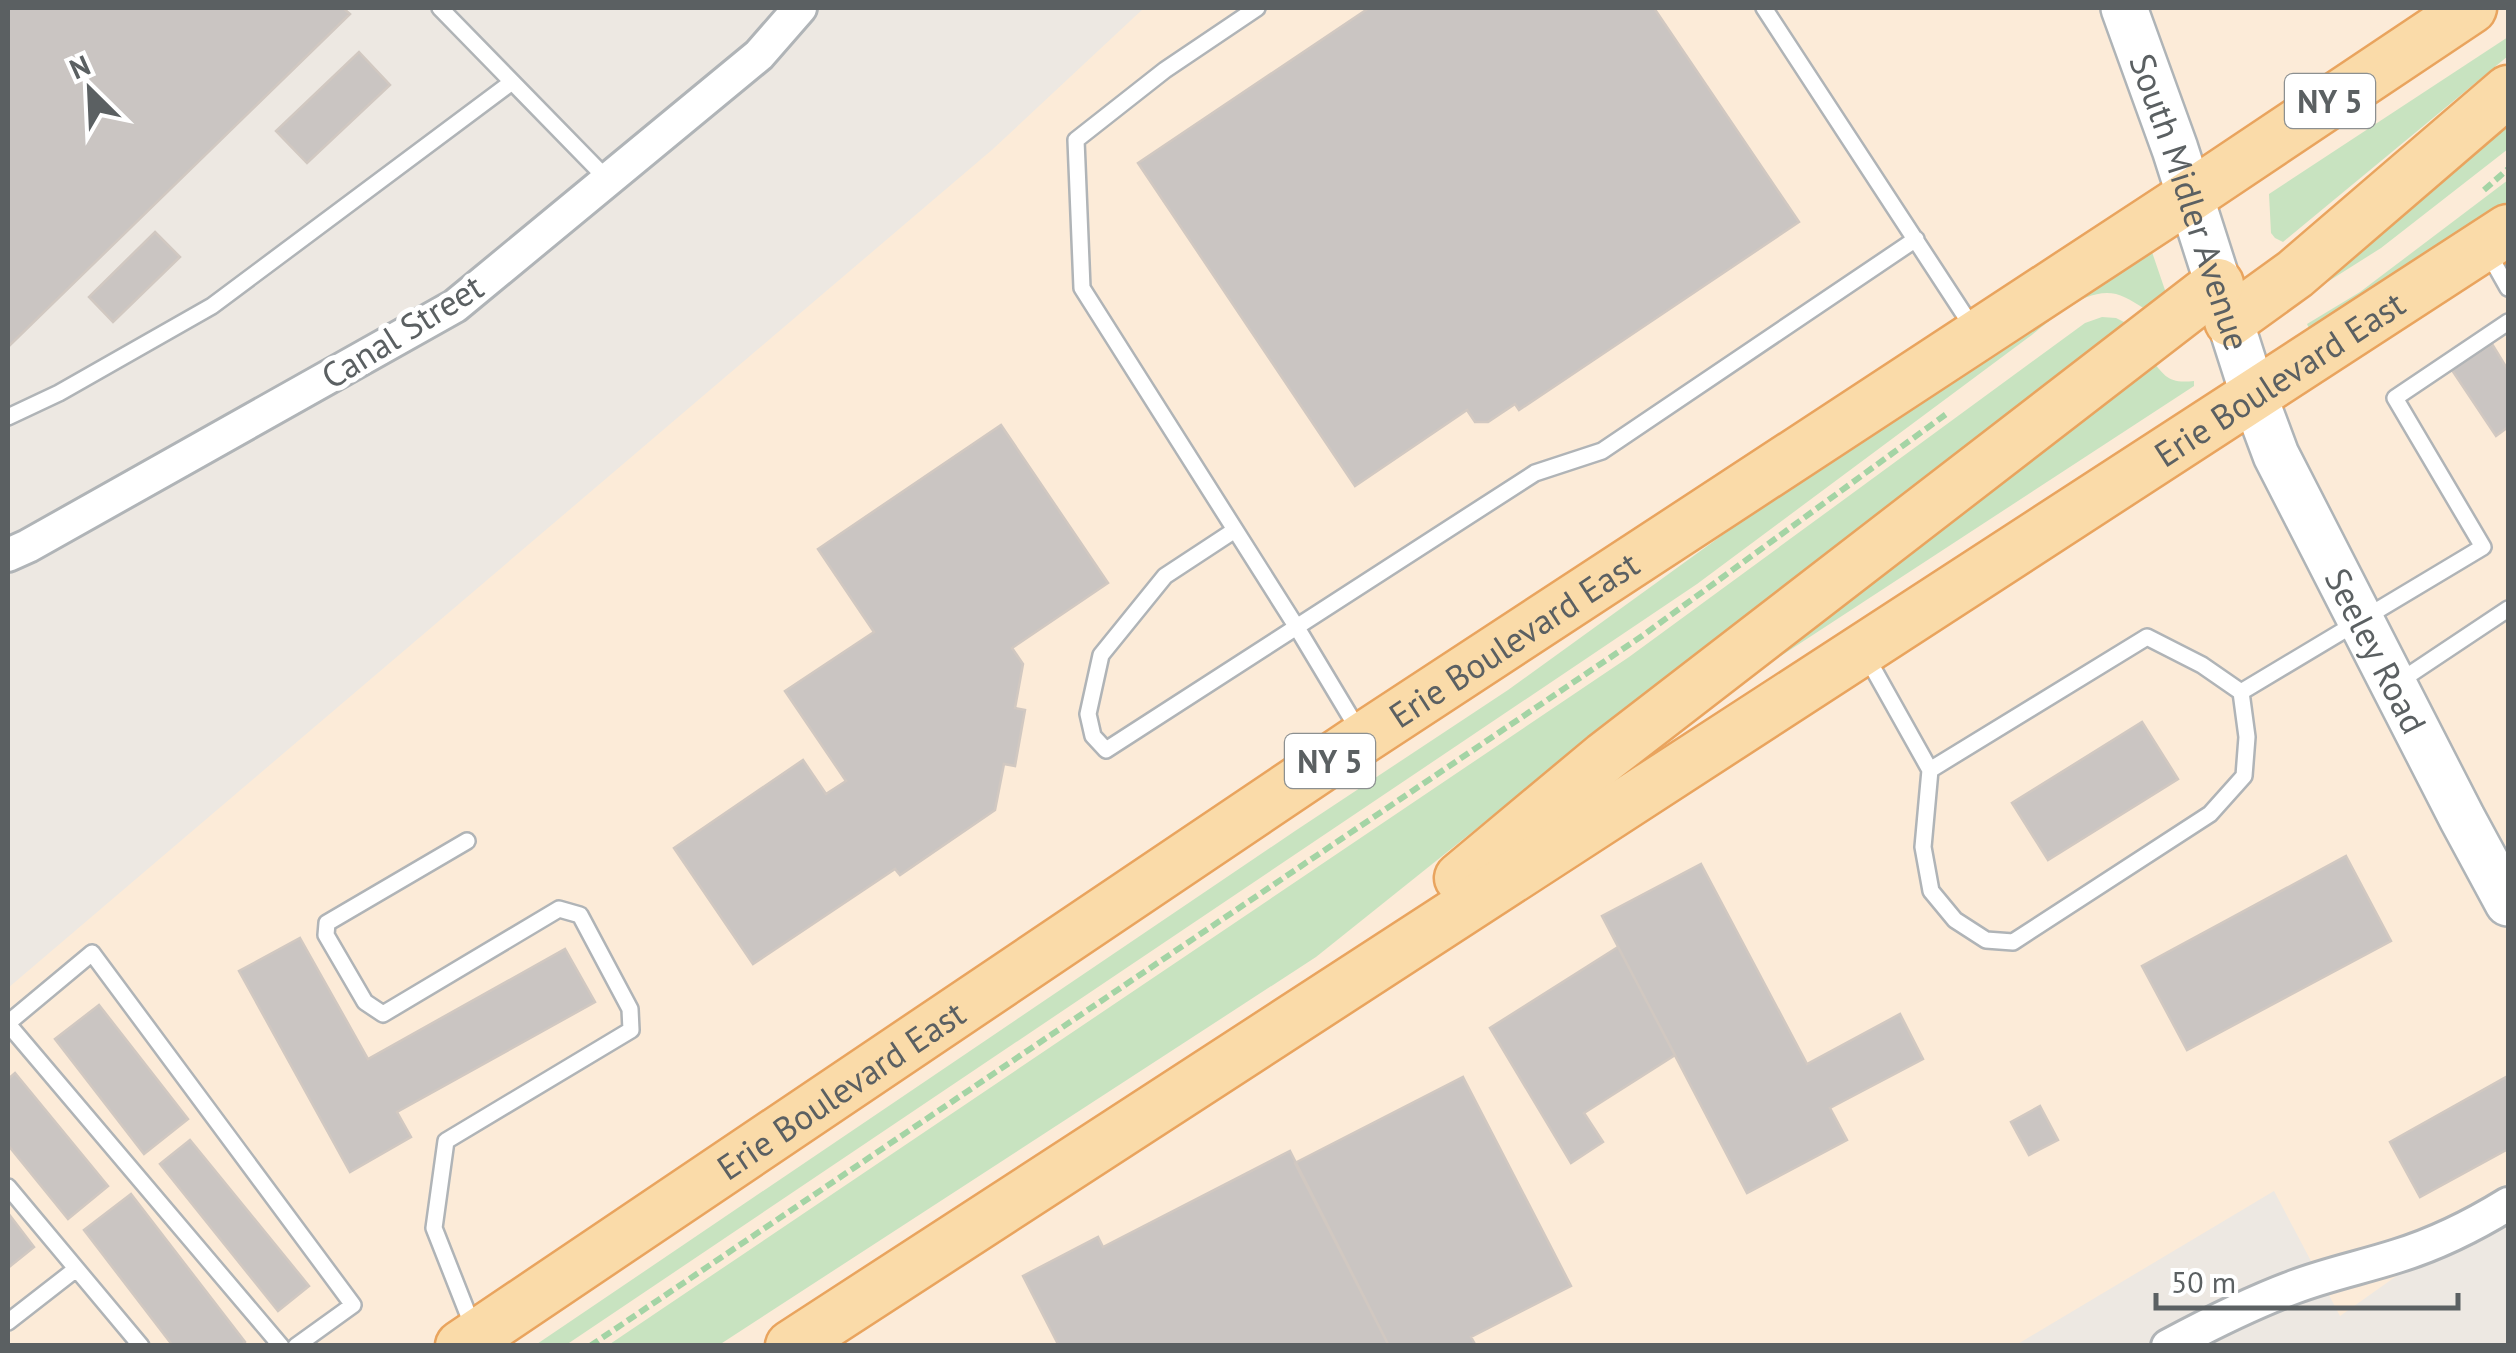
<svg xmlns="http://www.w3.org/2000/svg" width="2516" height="1353" font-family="'PT Sans',sans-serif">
	<rect width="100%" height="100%" fill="#ede8e2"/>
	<path fill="#fcebd8" d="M1144,8H2508V1197L2340,1316L2274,1191L2016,1345H8V988L993,149Z"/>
	<path fill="#c8e3c0" d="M2508,37V56L2283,242L2275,238L2271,233L2269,194Z
		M2508,114V149L2381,248L2302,298Z
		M2508,180V206L2311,333L2307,324L2360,292Z
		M2140,250L2152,252L2166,293L2152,313C2141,307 2128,297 2116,294C2084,287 2052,320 2029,337L1697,584L566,1345L534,1346L1295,831L1508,690L1728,531L1836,449Z
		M2102,317L2116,318L2130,325L1913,493L1631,705L1316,957L719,1345L607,1346L1629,657L2085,323Z
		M2150,358C2165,376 2168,384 2194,381V386L1704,706Z"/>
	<path fill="#cac5c2" stroke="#d1c8c1" stroke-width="2.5" d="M8,8H343L350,14L8,347Z
		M1369,8H1654L1799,222L1519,410L1515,404L1488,422H1475L1467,410L1355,486L1138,163Z
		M359,52L390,85L307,163L276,131Z
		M155,232L180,257L113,322L89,297Z
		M2492,344L2508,370V427L2496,436L2452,370Z
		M1001,425L1108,583L1012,648L1023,664L1015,708L1025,710L1015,766L1004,764L995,810L900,875L895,869L753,964L674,848L803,760L826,794L846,781L785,691L874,632L818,549Z
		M2142,722L2178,779L2048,860L2012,803Z
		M2346,856L2391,941L2187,1050L2142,966Z
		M1701,864L1807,1064L1900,1014L1923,1059L1830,1108L1847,1140L1747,1193L1602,916Z
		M300,938L368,1059L565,949L595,1002L397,1112L411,1137L350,1172L239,971Z
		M1618,947L1675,1055L1584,1113L1603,1142L1571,1163L1490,1028Z
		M99,1005L188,1119L144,1154L55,1039Z
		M15,1073L108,1186L68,1219L8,1145V1079Z
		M2508,1076V1149L2420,1197L2390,1142Z
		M1463,1077L1571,1286L1471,1337L1476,1346H1389L1295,1163Z
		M2040,1106L2058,1140L2029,1155L2011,1122Z
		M190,1140L309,1286L278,1311L160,1164Z
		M1290,1151L1389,1346H1059L1023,1276L1098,1237L1103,1247Z
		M131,1194L245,1342L241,1346H173L84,1230Z
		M8,1213L34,1247L8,1268Z"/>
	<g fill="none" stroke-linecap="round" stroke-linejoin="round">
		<g stroke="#b0b4b7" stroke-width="20">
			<path id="lane" d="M440,8L608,180
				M1257,8L1165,70L1076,140L1082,288L1296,626L1359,731
				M1764,8L1973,328
				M2486,249L2508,288
				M8,417L59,393L212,306L512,82
				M1235,530L1165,576L1101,655L1088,714L1093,736L1106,750L1535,473L1602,451L1916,239
				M1865,654L1930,770L1923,847L1931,891L1955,920L1986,940L2013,942L2210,814L2244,776L2247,737L2241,692L2202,665L2147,637L1930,770
				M2397,683L2508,609
				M2241,692L2483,547L2395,398L2508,322
				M467,841L327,923L326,935L365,1002L383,1014L559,909L580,915L630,1009L631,1030L446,1141L434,1228L473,1327
				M8,1023L92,953L353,1305L296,1346
				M8,1024L281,1346
				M8,1187L141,1346
				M8,1322L76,1269"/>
		</g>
		<g stroke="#b0b4b7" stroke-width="38">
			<path id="street" d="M8,555L28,546L455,306L759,55L800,8
				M2168,1346C2209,1324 2251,1303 2294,1287C2328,1274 2363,1267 2397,1256C2436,1244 2474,1225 2508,1204"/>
		</g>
		<g stroke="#afb4b7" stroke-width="50">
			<g id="secondary">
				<path id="s1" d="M2124,8L2175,149L2254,396L2276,455L2462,818L2508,903"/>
			</g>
		</g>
		<g stroke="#e9a45e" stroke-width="55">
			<g id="primary">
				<path d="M2230,321L2295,274L2508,91"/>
				<path d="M1460,878L1605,757L2218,284"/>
				<path id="s2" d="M461,1346L1363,738L2190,196L2471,8"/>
				<path id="s3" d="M791,1346L2508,230"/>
			</g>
		</g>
		<path stroke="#a4d4a5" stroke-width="6" stroke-dasharray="10 5" stroke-linecap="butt" d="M2484,190L2508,169
			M590,1346L1642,636L1949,412"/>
		<use href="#lane" stroke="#fff" stroke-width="15"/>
		<use href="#street" stroke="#fff" stroke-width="32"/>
		<use href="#secondary" stroke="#fff" stroke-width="45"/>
		<use href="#primary" stroke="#fadba9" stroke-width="50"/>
	</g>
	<g text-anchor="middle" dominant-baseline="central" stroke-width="10" stroke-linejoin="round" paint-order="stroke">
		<g fill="#fff" stroke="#8c9091" stroke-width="2.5">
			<rect x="2285" y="74" width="90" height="54" rx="8"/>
			<rect x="1285" y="734" width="90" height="54" rx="8"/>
		</g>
		<g font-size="32" font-weight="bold" fill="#5b6062">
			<text x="2330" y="101">NY 5</text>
			<text x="1330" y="761">NY 5</text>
		</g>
		<g font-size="35" fill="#5b6062" stroke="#fff">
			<text stroke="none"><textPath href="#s1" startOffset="205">South Midler Avenue</textPath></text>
			<text transform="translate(402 331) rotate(-32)">Canal Street</text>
			<text stroke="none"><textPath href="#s3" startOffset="1775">Erie Boulevard East</textPath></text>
			<text stroke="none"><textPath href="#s2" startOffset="1268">Erie Boulevard East</textPath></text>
			<text stroke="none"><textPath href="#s1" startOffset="692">Seeley Road</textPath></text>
			<text stroke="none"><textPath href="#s2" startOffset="458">Erie Boulevard East</textPath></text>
		</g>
	</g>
	<rect width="2516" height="1353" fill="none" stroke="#5b6062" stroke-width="20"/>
	<g transform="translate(90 90) rotate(336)" stroke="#ffffff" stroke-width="8" paint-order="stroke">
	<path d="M0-8L18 38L0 25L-18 38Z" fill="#5b6062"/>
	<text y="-15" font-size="28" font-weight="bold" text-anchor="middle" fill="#5b6062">N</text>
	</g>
	<path d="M2156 1293v15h302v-15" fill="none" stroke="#5b6062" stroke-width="5"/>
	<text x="2171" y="1293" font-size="30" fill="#5b6062" stroke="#ffffff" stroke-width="8" paint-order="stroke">50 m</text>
</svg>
